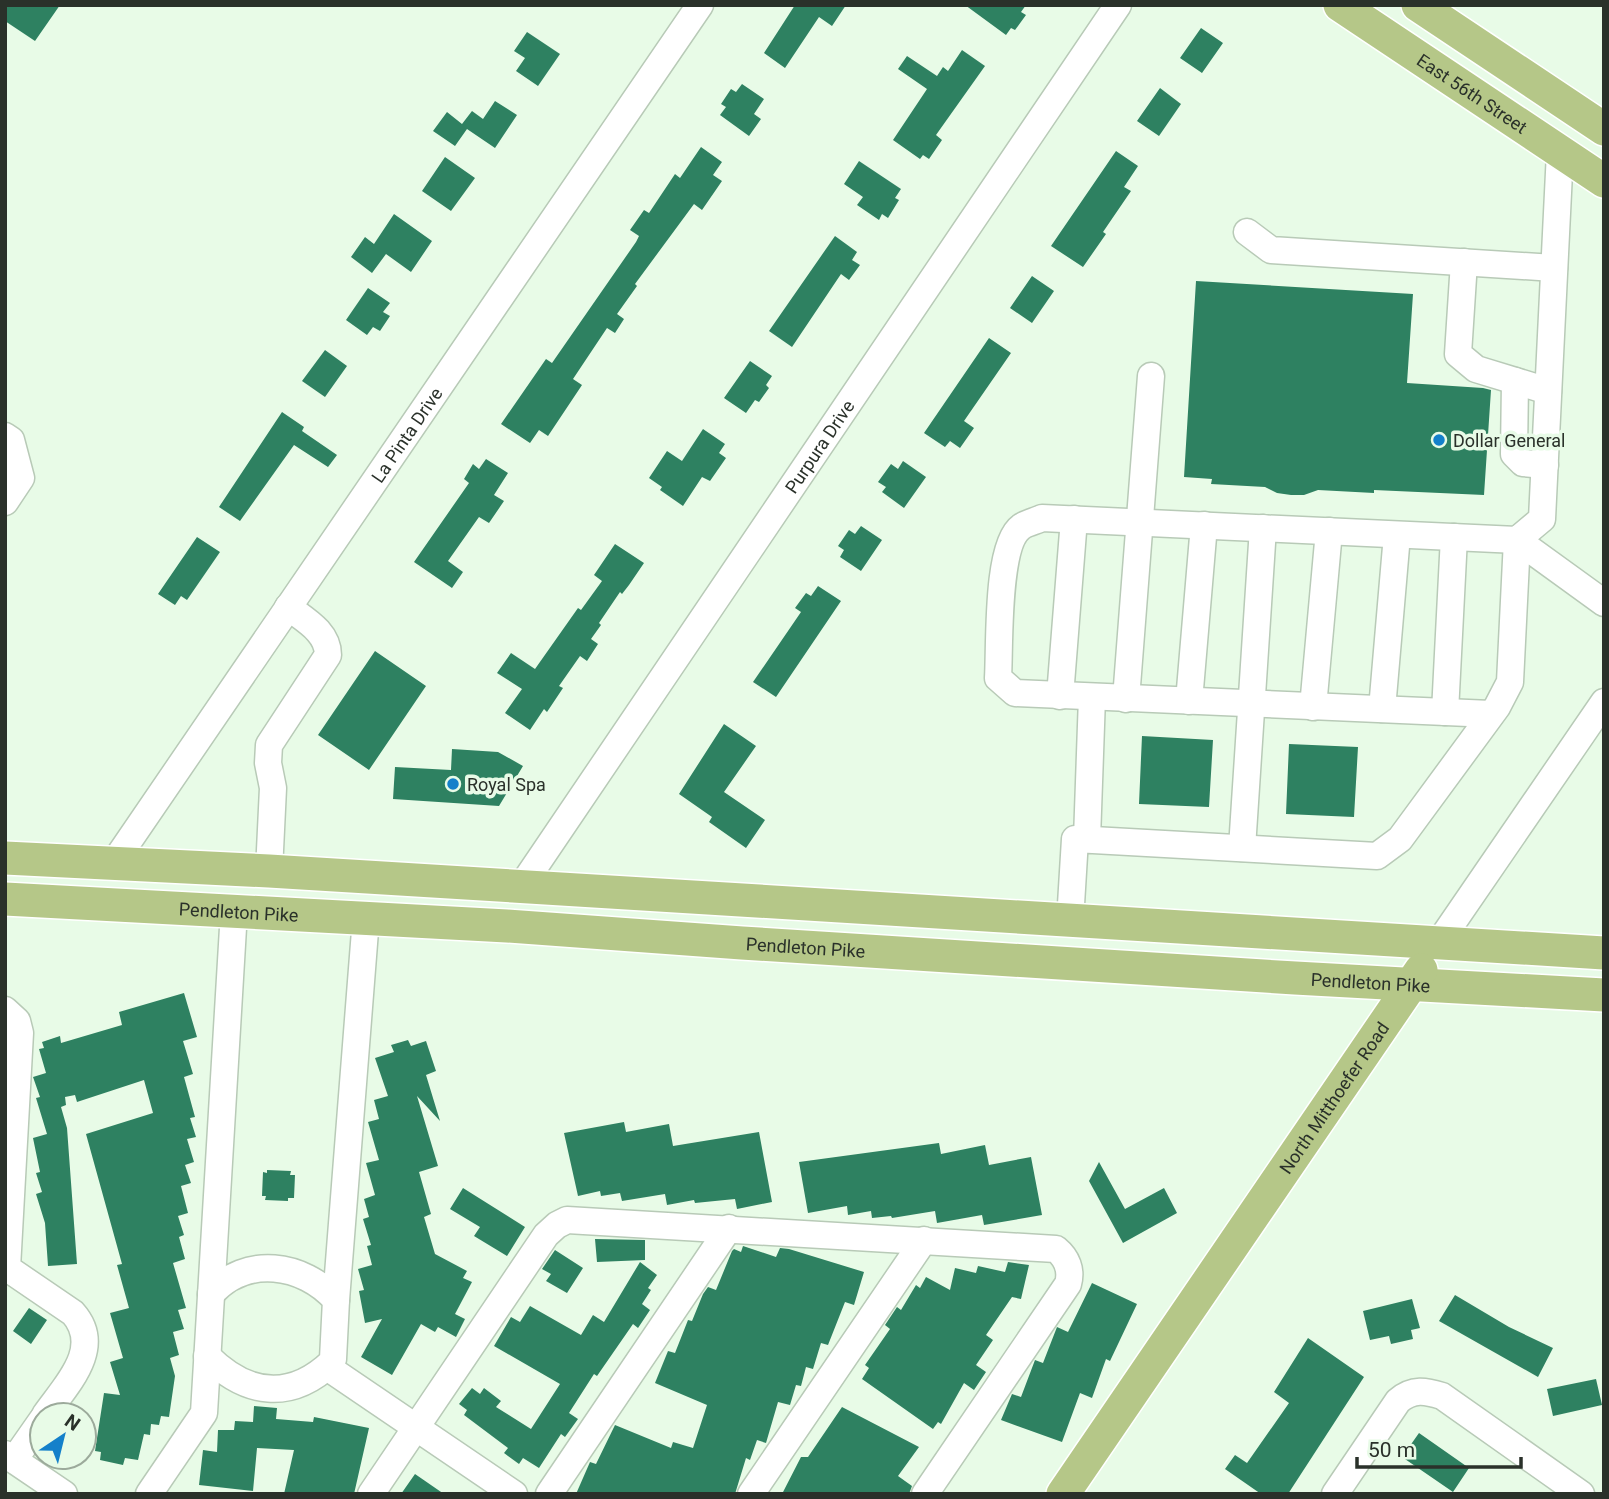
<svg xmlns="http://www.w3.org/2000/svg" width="1609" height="1499" font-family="Roboto,sans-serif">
	<rect width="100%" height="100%" fill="#e8fbe7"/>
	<path fill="#2e8161" d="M5,5H60L35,41L5,21Z
		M795,5H846L832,26L819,17L785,68L764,53Z
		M965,5H1026L1021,12L1026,15L1015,30L1011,28L1006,35Z
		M1201,28L1223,43L1202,73L1180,58Z
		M527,32L560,54L538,86L516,71L525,58L514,51Z
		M962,50L985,66L936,135L942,140L929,159L923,155L920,159L893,140L927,89L898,69L907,56L937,76L943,67L948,71Z
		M742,84L764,99L754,114L761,119L749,136L720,115L726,107L721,104L731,89L736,92Z
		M1160,88L1181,104L1159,136L1137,121Z
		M495,101L517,115L495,148L467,129L455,146L433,131L447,112L462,124L472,111L483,119Z
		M701,147L722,162L713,175L722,181L702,210L694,204L635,284L637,286L617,314L624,319L615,333L607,328L573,379L582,385L548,436L539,430L530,443L501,424L546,359L552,363L636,242L639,236L630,230L644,210L649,213L675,174L680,178Z
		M1116,151L1138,166L1124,187L1131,191L1103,232L1106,234L1083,267L1051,246Z
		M445,157L475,178L451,211L422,191Z
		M859,161L901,189L895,198L899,200L888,218L882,214L879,220L857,205L863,197L844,184Z
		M394,214L432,241L411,272L386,254L372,273L351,257L365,237L374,244Z
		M835,236L857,252L852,260L860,265L849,280L841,274L792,347L769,331Z
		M1032,276L1054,291L1032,323L1010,308Z
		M1196,281L1413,294L1407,383L1483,388L1491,390L1484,495L1374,490V493L1318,490L1304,495H1291L1277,493L1265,487L1211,484L1212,479L1184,477Z
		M368,288L390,303L383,312L390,316L380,331L373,327L367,335L346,320Z
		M989,338L1011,353L964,421L974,428L960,448L950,441L945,447L924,433Z
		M325,350L347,366L325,397L302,381Z
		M750,361L772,376L766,385L769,388L759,402L755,400L746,413L724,398Z
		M282,412L304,427L302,431L337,455L328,467L294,445L240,521L219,507Z
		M703,429L725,444L719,453L726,458L710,481L702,477L683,506L660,490L662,487L649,478L667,451L682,461Z
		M486,459L508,473L494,495L504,501L489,523L479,517L448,561L463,572L452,588L414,562L469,483L464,479L473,464L479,469Z
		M903,461L926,477L904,508L882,492L886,487L878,482L891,464L898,469Z
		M861,526L882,540L861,571L840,557L844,550L838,546L849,530L855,534Z
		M197,537L220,552L187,600L181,596L175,605L158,594Z
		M615,544L644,563L629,585L622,594L620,592L599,623L601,625L591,639L598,644L587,661L580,656L559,686L563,688L547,712L544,709L530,730L505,713L522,689L497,673L511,653L535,669L578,608L581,610L602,581L594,575Z
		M818,586L841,601L776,697L753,682L801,612L795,608L806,593L811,596Z
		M375,651L426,686L369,770L318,735Z
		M724,724L756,746L724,792L765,820L746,848L709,822L712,817L679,794Z
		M1142,736L1213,740L1209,807L1139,804Z
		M1289,744L1358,747L1354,817L1286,814Z
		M452,749L498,752L523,766L499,806L393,799L395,767L451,770Z
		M184,993L197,1037L183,1041L193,1074L184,1077L195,1117L190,1118L196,1137L187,1139L194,1162L185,1165L191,1183L181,1186L188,1213L178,1216L184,1235L179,1237L185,1259L173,1263L186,1308L178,1310L184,1329L173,1332L179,1355L170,1358L175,1376L169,1417L161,1416L159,1425L151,1424L150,1435L144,1434L138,1460L125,1458L123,1465L100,1460L101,1452L95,1451L104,1393L120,1395L110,1362L123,1358L110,1313L129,1308L117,1265L122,1264L86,1134L153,1113L144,1080L77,1102L75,1095L65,1097L66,1105L61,1107L67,1128L77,1264L48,1266L45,1223L36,1194L42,1192L36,1173L40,1172L33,1138L47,1134L36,1098L40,1097L33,1077L46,1073L39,1049L44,1048L42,1042L60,1036L61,1043L122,1025L119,1012Z
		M408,1040L411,1046L426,1041L436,1071L426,1075L440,1121L417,1096L438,1166L419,1172L431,1214L424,1217L435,1254L467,1271L463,1278L472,1282L455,1314L465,1319L456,1337L438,1327L435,1332L421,1324L392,1375L361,1357L382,1319L365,1323L359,1291L364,1290L358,1269L372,1265L367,1246L371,1245L363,1219L369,1217L364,1199L375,1195L366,1163L379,1160L368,1122L379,1119L374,1100L388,1096L375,1058L394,1052L391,1045Z
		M624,1122L626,1132L669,1124L673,1146L759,1132L772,1202L737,1209L735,1199L695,1203L694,1200L667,1205L665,1194L622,1201L620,1193L601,1196L600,1191L578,1196L564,1133Z
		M939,1143L941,1154L985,1145L989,1165L1031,1157L1042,1215L984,1225L982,1215L937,1223L935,1211L892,1218L891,1216L872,1218L871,1211L848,1215L847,1206L808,1213L799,1162Z
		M1099,1162L1125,1209L1164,1188L1177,1213L1123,1243L1089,1181Z
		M267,1170L291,1171L290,1175H295L294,1198H288V1201L265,1200L266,1196H262L263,1172L267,1173Z
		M463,1188L525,1227L507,1256L474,1236L480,1227L450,1209Z
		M595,1239L645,1240V1260L597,1262Z
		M743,1246L776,1257L780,1248L789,1249L864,1272L854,1305L845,1302L828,1345L821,1343L813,1369L806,1367L801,1386L796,1385L790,1405L778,1402L766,1443L757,1440L750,1460L746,1458L735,1494H576L590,1462L596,1464L615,1425L671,1448L673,1442L693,1448L707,1405L655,1383L668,1351L675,1353L688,1320L692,1321L703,1294L708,1287L716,1290L732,1251L734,1249L741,1252Z
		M555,1250L583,1268L567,1293L546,1281L551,1274L542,1269Z
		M640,1262L657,1275L648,1288L651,1290L642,1304L650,1310L638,1328L633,1324L597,1376L594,1374L569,1413L578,1419L565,1437L561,1434L539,1468L523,1458L519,1464L504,1453L508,1448L464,1415L467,1410L459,1404L472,1388L480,1394L484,1388L501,1401L496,1407L531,1429L560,1384L494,1346L511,1317L520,1322L530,1306L581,1335L593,1315L604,1322Z
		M1008,1262L1029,1265L1021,1299L1012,1297L986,1335L993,1340L976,1365L986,1372L974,1390L964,1383L941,1424L938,1422L933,1429L862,1379L869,1368L865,1365L890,1329L885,1325L897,1307L901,1310L916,1285L920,1288L926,1277L950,1290L955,1268L976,1273L978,1266L1005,1272Z
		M1092,1283L1137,1304L1110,1361L1106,1359L1092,1398L1080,1393L1062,1442L1001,1420L1012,1394L1021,1397L1035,1360L1043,1363L1057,1327L1068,1332Z
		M1455,1295L1509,1327L1553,1348L1538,1377L1439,1321Z
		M1412,1299L1420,1328L1411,1330L1413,1339L1391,1344L1389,1336L1370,1340L1363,1311Z
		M29,1308L47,1320L31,1344L13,1331Z
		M1308,1338L1364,1377L1288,1494H1261L1225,1469L1235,1455L1247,1463L1289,1403L1274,1392Z
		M1596,1379L1602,1405L1553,1416L1547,1389Z
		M254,1406L277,1408L276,1419L313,1422L314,1417L369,1428L354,1494H284L294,1450L257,1448L253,1491L199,1485L203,1450L217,1452L218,1430H234L235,1421L253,1422Z
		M842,1407L919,1447L898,1476L912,1486L909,1494H782L801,1457H808Z
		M1419,1433L1469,1468L1453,1492L1402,1457Z
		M415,1474L444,1494H401Z"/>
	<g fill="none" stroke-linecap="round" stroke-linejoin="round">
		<g stroke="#b8cab7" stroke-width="29">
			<g id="minor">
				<path d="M1247,232L1271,250L1554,268"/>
				<path d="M1464,262L1458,354L1476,369L1548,391"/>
				<path d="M1515,381L1514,454L1523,463L1545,465"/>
				<path d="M5,436L11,440L21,478L5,502"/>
				<path d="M1060,696L1074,519"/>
				<path d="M1126,699L1151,376"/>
				<path d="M1189,701L1204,525"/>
				<path d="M1313,707L1329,531"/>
				<path d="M1382,709L1397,535"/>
				<path d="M1445,712L1454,537"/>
				<path d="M1491,714L1015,693L998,678C1000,646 996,545 1021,527C1026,523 1036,521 1042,518L1517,540L1542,519L1560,152"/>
				<path d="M1087,839L1092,697"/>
				<path d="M1242,848L1263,528"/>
				<path id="s1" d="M113,864L700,5"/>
				<path d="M269,871L273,788L268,763L269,745L328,655C328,632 305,620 288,607"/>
				<path id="s2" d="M521,887L1118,5"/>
				<path d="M1070,921L1075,839L1377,856L1400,839L1497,707L1510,682L1517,540L1604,603"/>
				<path d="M1438,944L1604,702"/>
				<path d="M5,1010L17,1021L20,1033L7,1268L73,1313C104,1348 66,1385 45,1415"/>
				<path d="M336,1300L366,918"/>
				<path d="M207,1356C246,1395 290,1402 332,1362L333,1359L336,1300C303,1263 246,1255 211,1294"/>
				<path d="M327,1367L514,1494"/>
				<path d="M5,1454L64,1494"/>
				<path d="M14,1460L42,1420"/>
				<path d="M149,1494L204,1413L234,911"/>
				<path d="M371,1494L546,1235L557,1225L567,1220L1056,1249C1067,1258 1072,1270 1068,1284L925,1494"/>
				<path d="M549,1494L729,1228"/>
				<path d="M751,1494L924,1240"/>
				<path d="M1335,1494L1398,1401C1413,1388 1426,1391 1442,1396L1581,1494"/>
			</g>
		</g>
		<g stroke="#fff" stroke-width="36">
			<g id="major">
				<path id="s3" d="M1340,5L1604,181"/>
				<path d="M1418,5L1604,129"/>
				<path d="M5,858L269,871L1604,953"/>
				<path id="s4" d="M5,899L507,926L742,943L1295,978L1604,995"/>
				<path id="s5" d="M1063,1494L1421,970"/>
			</g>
		</g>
		<use href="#minor" stroke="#fff" stroke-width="26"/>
		<use href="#major" stroke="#b5c788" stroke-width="33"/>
	</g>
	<g fill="#1480ca" stroke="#e8fbe7" stroke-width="2.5">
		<circle cx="1439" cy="440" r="7"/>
		<circle cx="453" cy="784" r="7"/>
	</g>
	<g text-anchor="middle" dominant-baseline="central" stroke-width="7" stroke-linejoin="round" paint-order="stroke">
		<g font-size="18" fill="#2a312a" stroke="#e8fbe7">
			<text stroke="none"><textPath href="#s3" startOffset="159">East 56th Street</textPath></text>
			<text stroke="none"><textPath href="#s1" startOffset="520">La Pinta Drive</textPath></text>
			<text stroke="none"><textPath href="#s2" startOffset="532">Purpura Drive</textPath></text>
			<text stroke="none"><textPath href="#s4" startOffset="234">Pendleton Pike</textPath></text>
			<text stroke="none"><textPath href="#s4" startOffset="802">Pendleton Pike</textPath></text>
			<text stroke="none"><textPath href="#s4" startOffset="1368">Pendleton Pike</textPath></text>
			<text stroke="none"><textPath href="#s5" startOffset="480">North Mitthoefer Road</textPath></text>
		</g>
		<g font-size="18" fill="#2a312a" stroke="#e8fbe7" text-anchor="start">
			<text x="1453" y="440">Dollar General</text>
			<text x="467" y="784">Royal Spa</text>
		</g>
	</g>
	<rect width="1609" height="1499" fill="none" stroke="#2a312a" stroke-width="14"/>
	<g transform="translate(63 1436) rotate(35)"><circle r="33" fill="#e8fbe7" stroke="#9caa9b" stroke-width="2"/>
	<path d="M0-5L12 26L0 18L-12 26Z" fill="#1480ca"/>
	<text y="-10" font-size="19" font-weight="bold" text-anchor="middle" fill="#2a312a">N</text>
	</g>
	<path d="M1357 1457v10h164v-10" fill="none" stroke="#2a312a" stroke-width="3.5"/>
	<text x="1368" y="1457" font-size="21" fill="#2a312a" stroke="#e8fbe7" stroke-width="5" paint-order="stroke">50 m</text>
</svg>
